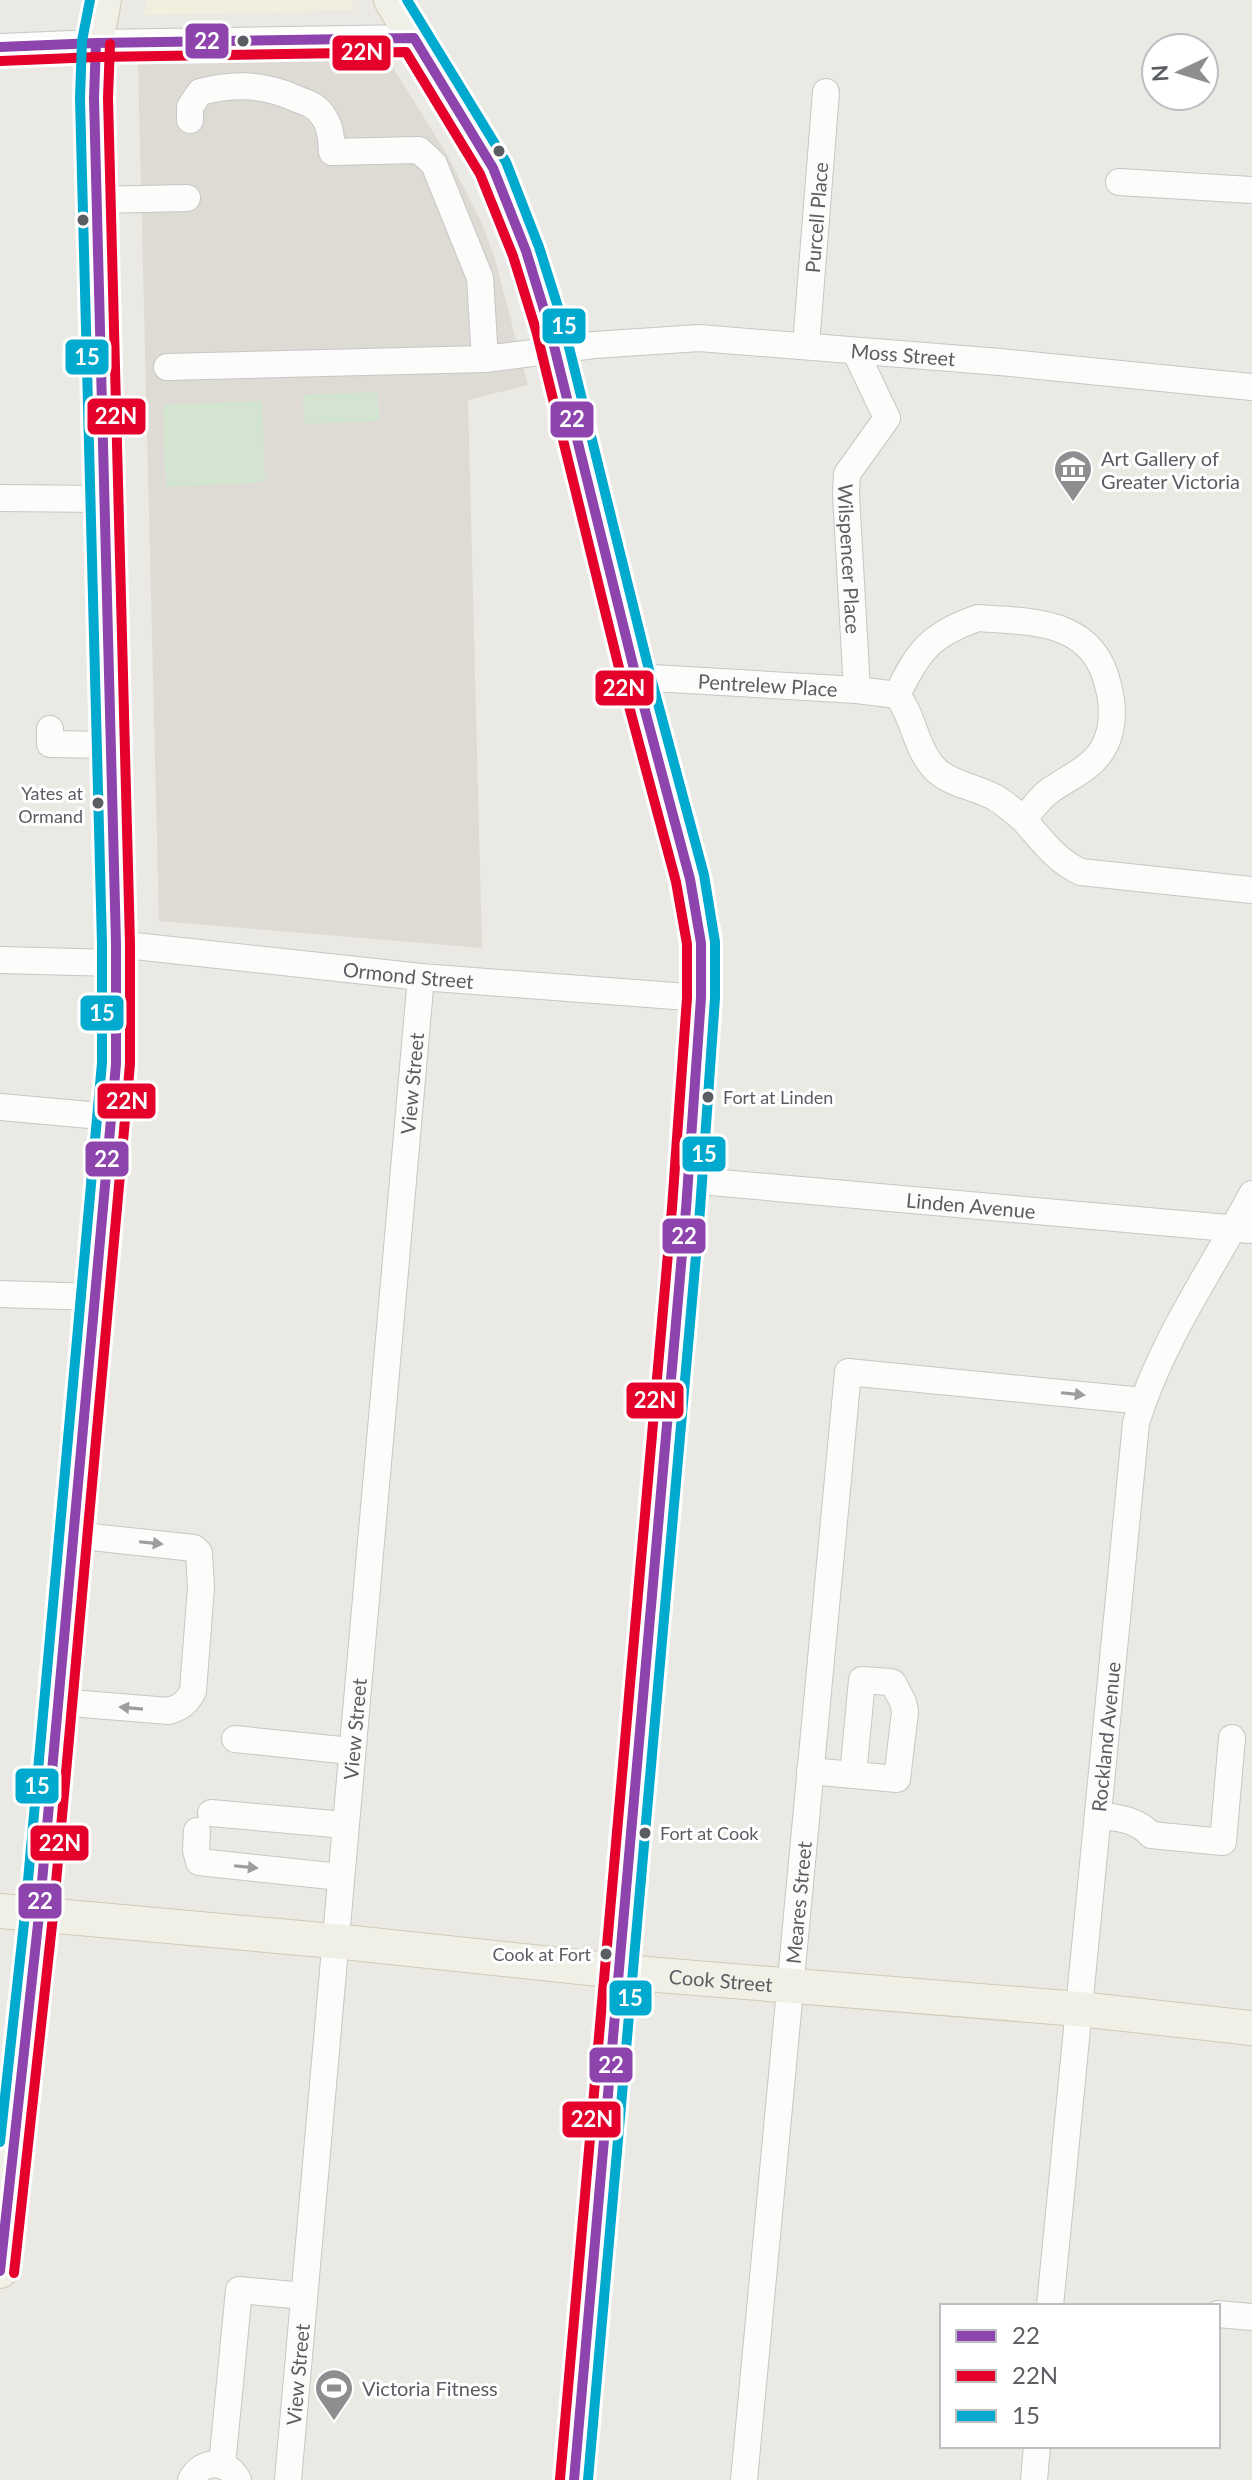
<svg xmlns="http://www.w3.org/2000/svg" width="1252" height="2480" font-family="Lato,sans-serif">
	<rect width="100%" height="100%" fill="#eae9e4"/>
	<path fill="#f3efde" d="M147,0H350L356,10L144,15Z"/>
	<path fill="#dddbd4" d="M387,58L445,151L480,219L494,256L528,385L468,400L482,948L159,921L138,64Z"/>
	<path fill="#d3e5d1" d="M378,392L379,421L304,424L303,395Z
		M262,401L265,482L166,487L163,405Z"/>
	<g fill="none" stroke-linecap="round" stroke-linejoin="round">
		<g stroke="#c6c7c6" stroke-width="28">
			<g id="minor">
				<path d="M0,47L96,43L414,38"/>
				<path d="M190,120V107L200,92C235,83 264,84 297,99C308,103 317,106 323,116C331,126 331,139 332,152L419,150L434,164L480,278L485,359"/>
				<path d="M1119,182L1252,190"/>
				<path d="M96,200L187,198"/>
				<path id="s1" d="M806,345L826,92"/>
				<path id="s2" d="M855,351L887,418L847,474L846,495L857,690"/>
				<path id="s3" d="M167,367L485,359L594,345L699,338L1000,362L1252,387"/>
				<path d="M0,498L104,499"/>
				<path d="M978,618C1032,622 1093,619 1108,685C1113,704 1114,726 1105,745C1093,769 1068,777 1048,792C1039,799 1031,811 1023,819C1014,812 1004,802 994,797C976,787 953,785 937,771C915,750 915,718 897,695C918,651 931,634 978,618Z"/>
				<path id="s4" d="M636,677L857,690L897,695"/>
				<path d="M50,729V744L111,745"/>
				<path d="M1023,819C1041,839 1056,861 1081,872L1252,890"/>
				<path id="s5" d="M116,944L421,977L701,998"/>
				<path d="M0,960L116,963"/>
				<path d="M0,1107L112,1117"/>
				<path id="s6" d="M688,1180L1250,1230"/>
				<path d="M0,1294L95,1297"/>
				<path d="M58,1702L169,1711C181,1707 187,1703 193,1691L201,1587L199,1553L194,1548L73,1535"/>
				<path d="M235,1739L351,1751"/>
				<path d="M810,1771L897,1779L905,1712L903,1702L893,1683L890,1682L862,1680L853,1775"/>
				<path d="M211,1813L345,1825"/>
				<path d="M1098,1815C1118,1818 1137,1819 1151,1835L1223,1842L1232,1738"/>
				<path d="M197,1831L196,1850L199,1862L340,1877"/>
				<path id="s7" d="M1050,2306L1136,1423C1161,1341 1212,1269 1252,1194"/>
				<path d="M1218,2314L1252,2317"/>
				<path d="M222,2465L239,2290L304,2296"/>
				<path d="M191,2480C202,2459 227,2459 238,2480"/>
				<path id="s8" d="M288,2480L421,977"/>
				<path id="s9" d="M744,2480L848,1372L1143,1401"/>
				<path d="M1034,2480L1037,2446"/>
			</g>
		</g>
		<g stroke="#d0c9b4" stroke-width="36">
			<g id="major">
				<path d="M391,0L493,168L526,251L549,326L636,677L690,879L701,943V998L686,1209L574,2480"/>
				<path id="s10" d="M0,1911L334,1941L646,1974L1079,2009L1252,2028"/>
				<path d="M0,2271L39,1915L116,1064V944L94,98L96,43L104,0"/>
			</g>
		</g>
		<use href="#minor" stroke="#fcfcfb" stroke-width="26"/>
		<use href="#major" stroke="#f1f0e7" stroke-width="34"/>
		<g stroke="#fff" stroke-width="16">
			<path id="bus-1" d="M414,38L493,168L526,251L549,326L636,677L690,879L701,943V998L686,1209L574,2480
				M0,47L96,43L414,38
				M0,2271L39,1915L116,1064V944L94,98L96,43"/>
		</g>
		<g stroke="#fff" stroke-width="16">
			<path id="bus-2" d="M1,61L96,57L406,52L480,174L513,256L536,330L622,680L676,882L687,944V998L672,1208L560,2479
				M14,2273L53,1916L130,1064V944L108,98L110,44"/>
		</g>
		<g stroke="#fff" stroke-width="16">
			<path id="bus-3" d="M407,0L506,162L539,247L563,323L650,674L704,875L715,942V998L700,1210L588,2480
				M0,2142L25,1914L102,1063V944L80,98L82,41L90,0"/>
		</g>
		<use href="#bus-1" stroke="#8e44ad" stroke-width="10"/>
		<use href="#bus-2" stroke="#e4002b" stroke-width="10"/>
		<use href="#bus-3" stroke="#00a9ce" stroke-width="10"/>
	</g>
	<defs><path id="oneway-solid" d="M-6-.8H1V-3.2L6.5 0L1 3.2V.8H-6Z" transform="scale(2)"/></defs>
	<g fill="#9b9d9f">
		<use href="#oneway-solid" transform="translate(1073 1394) rotate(6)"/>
		<use href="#oneway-solid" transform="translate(151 1543) rotate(6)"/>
		<use href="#oneway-solid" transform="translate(131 1708) rotate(-175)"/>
		<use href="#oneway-solid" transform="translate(246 1867) rotate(6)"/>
	</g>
	<defs>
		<g id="museum-pin" transform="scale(2)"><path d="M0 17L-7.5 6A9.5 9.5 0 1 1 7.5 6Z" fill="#8c8e8f" stroke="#fff"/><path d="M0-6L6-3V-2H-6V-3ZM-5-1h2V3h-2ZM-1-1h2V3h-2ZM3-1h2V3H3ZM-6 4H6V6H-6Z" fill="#fff"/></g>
		<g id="stadium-pin" transform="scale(2)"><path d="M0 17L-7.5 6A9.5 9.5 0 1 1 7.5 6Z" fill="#8c8e8f" stroke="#fff"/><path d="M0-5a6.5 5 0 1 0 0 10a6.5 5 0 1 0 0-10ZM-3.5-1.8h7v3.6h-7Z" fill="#fff"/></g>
	</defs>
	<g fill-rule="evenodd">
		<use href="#museum-pin" x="1073" y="469"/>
		<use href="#stadium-pin" x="334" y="2388"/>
	</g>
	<g fill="#5a5d61" stroke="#fff" stroke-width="3">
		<circle cx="243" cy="41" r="7"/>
		<circle cx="499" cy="151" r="7"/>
		<circle cx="83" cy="220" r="7"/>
		<circle cx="98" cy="803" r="7"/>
		<circle cx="708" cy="1097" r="7"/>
		<circle cx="645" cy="1833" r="7"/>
		<circle cx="606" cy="1954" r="7"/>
	</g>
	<g text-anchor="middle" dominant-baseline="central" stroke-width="6" stroke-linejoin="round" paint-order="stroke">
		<g font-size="18" fill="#5a5d61" stroke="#fff" text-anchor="end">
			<text x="83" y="793">Yates at<tspan x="83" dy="23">Ormand</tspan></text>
			<text x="723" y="1097" text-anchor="start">Fort at Linden</text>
			<text x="660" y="1833" text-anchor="start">Fort at Cook</text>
			<text x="591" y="1954">Cook at Fort</text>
		</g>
		<g font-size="20" fill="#5a5d61" stroke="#fff">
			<text stroke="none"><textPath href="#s1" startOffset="128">Purcell Place</textPath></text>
			<text stroke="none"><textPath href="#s3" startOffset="738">Moss Street</textPath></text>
			<text stroke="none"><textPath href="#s2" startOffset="228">Wilspencer Place</textPath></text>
			<text stroke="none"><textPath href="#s4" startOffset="132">Pentrelew Place</textPath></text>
			<text stroke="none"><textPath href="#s5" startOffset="294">Ormond Street</textPath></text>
			<text stroke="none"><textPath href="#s8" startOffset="1402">View Street</textPath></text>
			<text stroke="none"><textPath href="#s6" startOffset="284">Linden Avenue</textPath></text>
			<text stroke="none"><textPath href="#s8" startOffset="754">View Street</textPath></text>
			<text stroke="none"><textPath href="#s7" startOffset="572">Rockland Avenue</textPath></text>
			<text stroke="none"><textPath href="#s9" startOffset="580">Meares Street</textPath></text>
			<text stroke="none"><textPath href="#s10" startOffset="724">Cook Street</textPath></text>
			<text stroke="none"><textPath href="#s8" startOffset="106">View Street</textPath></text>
		</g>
		<g font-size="20" fill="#5a5d61" stroke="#fff" text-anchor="start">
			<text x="1101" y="458">Art Gallery of<tspan x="1101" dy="23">Greater Victoria</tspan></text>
			<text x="362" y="2388">Victoria Fitness</text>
		</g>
	</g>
	<g stroke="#fff" stroke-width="3">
		<rect x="184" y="22" width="46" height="38" rx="8" fill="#8e44ad"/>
		<rect x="331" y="34" width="61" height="38" rx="8" fill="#e4002b"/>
		<rect x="541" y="307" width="46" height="38" rx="8" fill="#00a9ce"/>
		<rect x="64" y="338" width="46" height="38" rx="8" fill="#00a9ce"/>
		<rect x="86" y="397" width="61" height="39" rx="8" fill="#e4002b"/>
		<rect x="549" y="400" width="46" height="39" rx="8" fill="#8e44ad"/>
		<rect x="594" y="669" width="61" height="38" rx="8" fill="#e4002b"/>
		<rect x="79" y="994" width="46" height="38" rx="8" fill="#00a9ce"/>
		<rect x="96" y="1082" width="61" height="38" rx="8" fill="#e4002b"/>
		<rect x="681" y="1135" width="46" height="38" rx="8" fill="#00a9ce"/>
		<rect x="84" y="1140" width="46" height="38" rx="8" fill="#8e44ad"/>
		<rect x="661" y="1217" width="46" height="38" rx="8" fill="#8e44ad"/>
		<rect x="625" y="1381" width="60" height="39" rx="8" fill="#e4002b"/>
		<rect x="14" y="1767" width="46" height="38" rx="8" fill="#00a9ce"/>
		<rect x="29" y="1824" width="61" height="38" rx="8" fill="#e4002b"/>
		<rect x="17" y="1882" width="46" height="38" rx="8" fill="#8e44ad"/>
		<rect x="608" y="1979" width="45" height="38" rx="8" fill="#00a9ce"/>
		<rect x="588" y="2046" width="46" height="38" rx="8" fill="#8e44ad"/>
		<rect x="561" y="2100" width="61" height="39" rx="8" fill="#e4002b"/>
	</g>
	<g font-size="22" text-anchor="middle" font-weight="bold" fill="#fff">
		<text x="207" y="49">22</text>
		<text x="362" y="60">22N</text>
		<text x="564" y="334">15</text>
		<text x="87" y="365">15</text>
		<text x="116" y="424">22N</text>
		<text x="572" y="427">22</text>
		<text x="624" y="696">22N</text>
		<text x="102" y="1021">15</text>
		<text x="127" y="1109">22N</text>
		<text x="704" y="1162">15</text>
		<text x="107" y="1167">22</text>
		<text x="684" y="1244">22</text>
		<text x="655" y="1408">22N</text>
		<text x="37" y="1794">15</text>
		<text x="60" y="1851">22N</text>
		<text x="40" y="1909">22</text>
		<text x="630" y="2006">15</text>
		<text x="611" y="2073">22</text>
		<text x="592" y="2127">22N</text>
	</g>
	<rect x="940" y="2304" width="280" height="144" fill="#ffffff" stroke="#bdbec0" stroke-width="2"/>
	<rect x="956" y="2330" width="40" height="12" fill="#8e44ad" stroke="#bdbec0" stroke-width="2"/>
	<text x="1012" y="2344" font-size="24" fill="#5a5d61">22</text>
	<rect x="956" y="2370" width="40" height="12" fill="#e4002b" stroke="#bdbec0" stroke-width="2"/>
	<text x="1012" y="2384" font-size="24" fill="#5a5d61">22N</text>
	<rect x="956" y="2410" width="40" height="12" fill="#00a9ce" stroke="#bdbec0" stroke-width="2"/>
	<text x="1012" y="2424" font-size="24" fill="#5a5d61">15</text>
	<g transform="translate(1180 72) rotate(266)"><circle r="38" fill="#ffffff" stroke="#bdbec0" stroke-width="2"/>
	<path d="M0-6L14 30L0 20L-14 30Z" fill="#8c8e8f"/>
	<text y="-12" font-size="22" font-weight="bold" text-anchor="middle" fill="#5a5d61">N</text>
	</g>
</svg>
